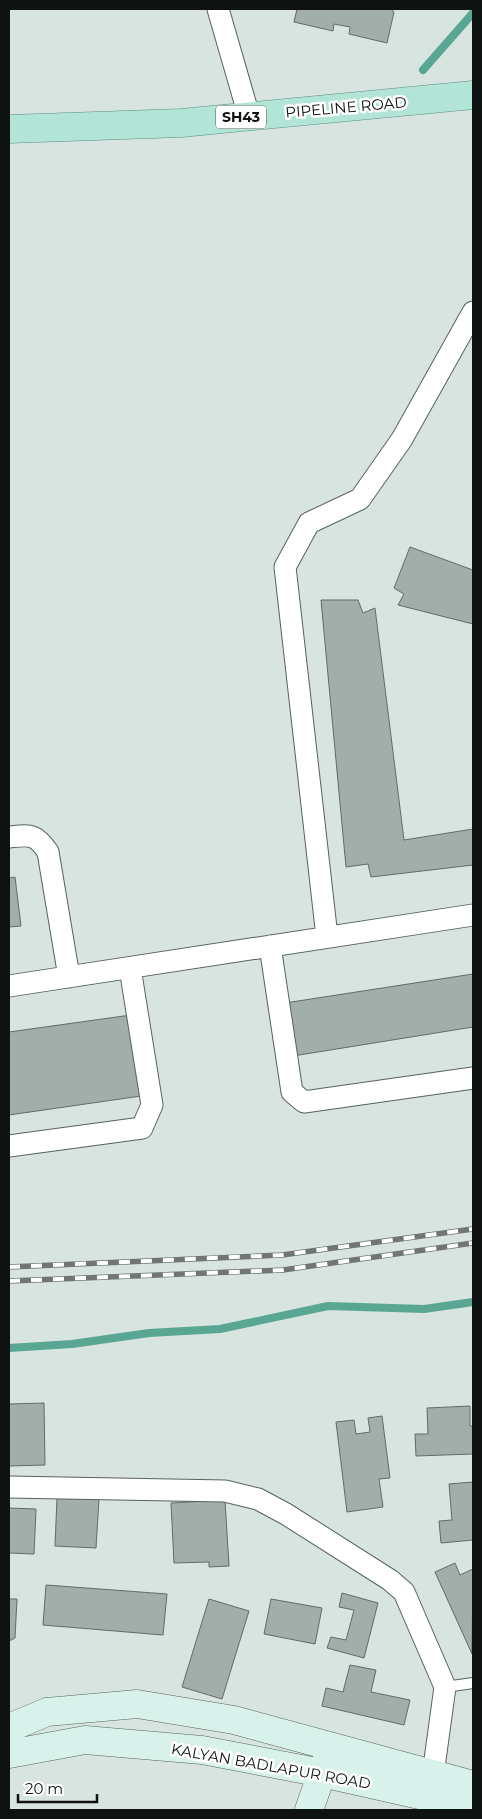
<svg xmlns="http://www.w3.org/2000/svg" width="482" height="1819" font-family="Montserrat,sans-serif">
	<rect width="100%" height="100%" fill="#d7e4e0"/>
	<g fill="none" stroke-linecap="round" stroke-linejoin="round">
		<path stroke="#59a792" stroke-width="8" d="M423,70L473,13
			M9,1348L72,1344L149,1333L220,1329L328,1306L424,1309L473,1302"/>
	</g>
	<path fill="#a1aea9" stroke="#616c69" d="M297,9H391L394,12L387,43L349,34L350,27L334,24L333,31L294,22Z
		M410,547L473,570V624L398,605L404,594L394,588Z
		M321,600H358L363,613L375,608L404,840L473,829V865L371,877L368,864L346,867Z
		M15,877L21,926L9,927V878Z
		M473,974V1027L293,1056L285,1003Z
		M131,1015L141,1096L9,1115V1032Z
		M44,1403L45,1465L9,1466V1404Z
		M470,1406V1426H473V1454L416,1456L415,1434H428L427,1408Z
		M382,1416L390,1478L379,1479L383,1507L347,1512L336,1422L354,1420L356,1434L370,1432L368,1418Z
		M473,1482V1540L441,1543L439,1521L452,1520L449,1484Z
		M57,1498L99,1499L96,1548L55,1546Z
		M225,1500L229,1566L209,1567V1562L174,1563L171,1503Z
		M9,1508L36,1509L34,1554L9,1553Z
		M455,1563L460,1575L473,1569L472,1654L435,1572Z
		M46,1585L167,1594L163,1635L43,1625Z
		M342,1593L378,1603L364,1658L327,1648L331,1637L346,1640L354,1610L339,1607Z
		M9,1599H17L15,1638L9,1641Z
		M209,1599L249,1611L222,1699L182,1687Z
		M271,1599L322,1608L315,1644L264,1634Z
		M350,1665L376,1670L371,1692L410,1700L404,1725L322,1706L326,1688L343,1692Z"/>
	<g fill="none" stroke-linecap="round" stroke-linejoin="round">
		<g stroke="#57625f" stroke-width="12">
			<path id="lane" d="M445,1687L473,1683"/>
		</g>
		<g stroke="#57625f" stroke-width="23">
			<path id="street" d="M218,9L249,116
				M9,837C30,835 35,833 48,852L69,977
				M327,937L285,567L309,523L360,499L402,439L473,312
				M270,946L292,1092L304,1102L473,1078
				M9,986L473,915
				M9,1146L142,1128L152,1105L130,968
				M9,1487L225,1491L258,1499L286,1514L390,1580L404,1592L445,1687L431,1789"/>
		</g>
		<g stroke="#57625f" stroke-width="29">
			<path id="secondary" d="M9,1728L47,1712L137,1704L234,1720L473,1785
				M9,1754L85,1740L202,1750L322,1773L473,1807
				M309,1810L328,1756"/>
		</g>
		<g stroke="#579080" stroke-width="29">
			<path id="primary" d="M9,129L181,123L473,95"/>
		</g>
		<use href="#lane" stroke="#fff" stroke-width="10"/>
		<use href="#street" stroke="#fff" stroke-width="21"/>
		<use href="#secondary" stroke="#d8f2eb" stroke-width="28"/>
		<use href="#primary" stroke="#b2e5d7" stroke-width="28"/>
		<g stroke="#6f7775" stroke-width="5.5">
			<path id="rail" d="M9,1267L282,1255L473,1229
				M9,1281L283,1270L473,1243"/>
		</g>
		<use href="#rail" stroke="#fff" stroke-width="4" stroke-dasharray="11" stroke-linecap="butt"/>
	</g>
	<g text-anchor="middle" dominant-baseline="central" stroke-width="5" stroke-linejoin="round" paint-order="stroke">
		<rect fill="#fff" stroke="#565958" stroke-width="1" x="216" y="105.5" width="50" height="23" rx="4"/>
		<g font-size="14" font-weight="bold" fill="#0e1211">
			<text x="241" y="117">SH43</text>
		</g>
		<g font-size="15" fill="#0e1211" stroke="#fff">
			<text transform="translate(346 107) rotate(-5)">PIPELINE ROAD</text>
			<text transform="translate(271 1766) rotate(10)">KALYAN BADLAPUR ROAD</text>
		</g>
	</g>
	<rect width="482" height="1819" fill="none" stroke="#0e1211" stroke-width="20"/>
	<path d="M18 1794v8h79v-8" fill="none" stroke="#0e1211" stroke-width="2.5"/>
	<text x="25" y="1794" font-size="15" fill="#0e1211" stroke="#ffffff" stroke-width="4" paint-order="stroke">20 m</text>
</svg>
